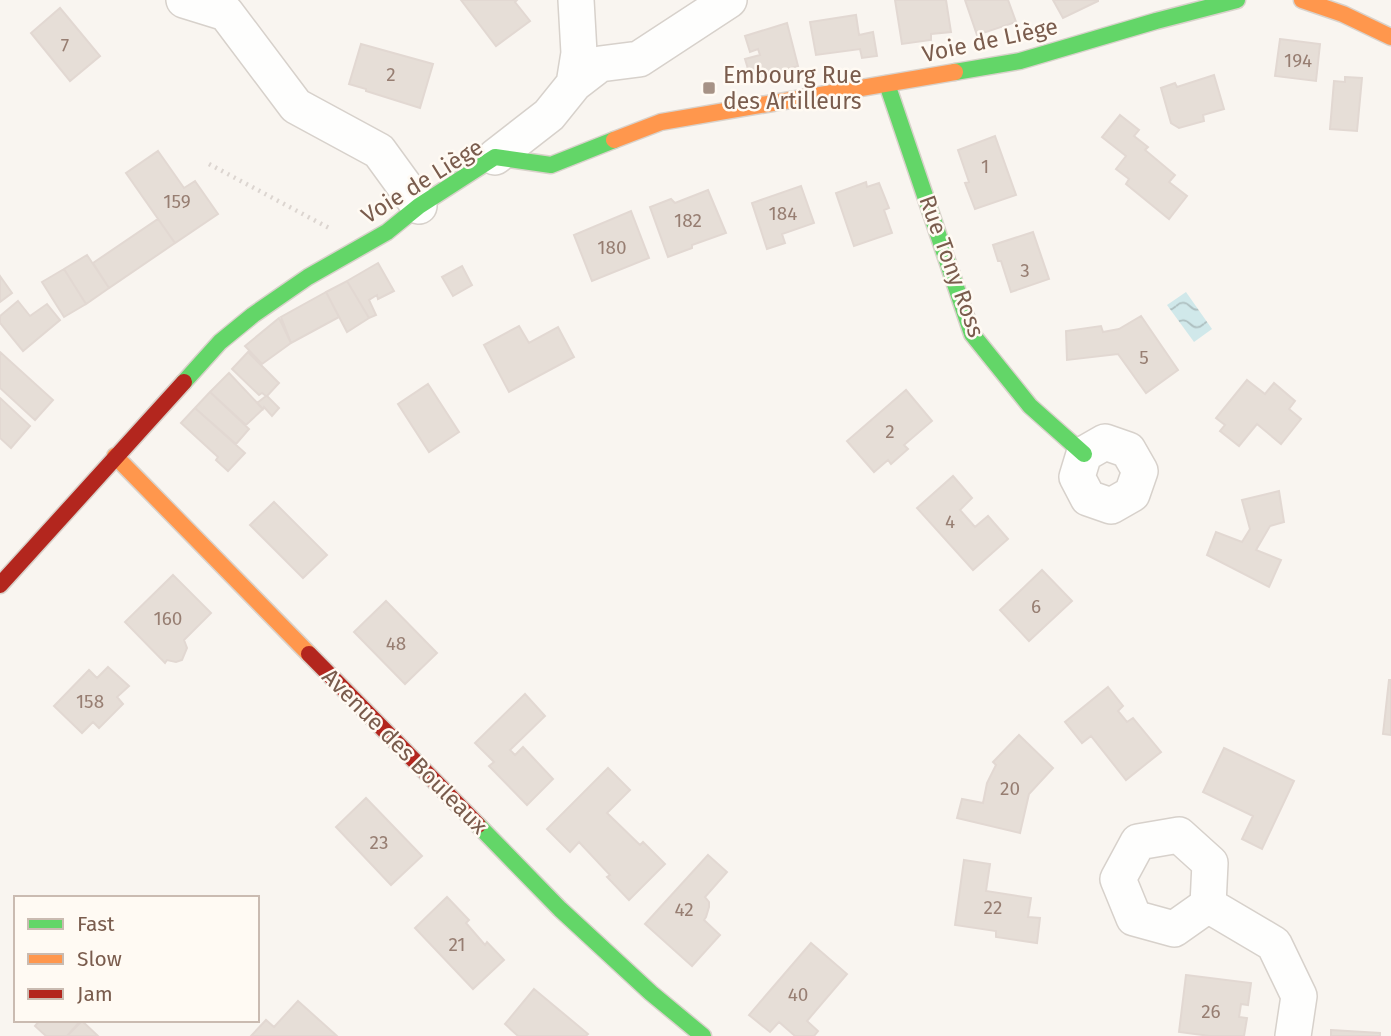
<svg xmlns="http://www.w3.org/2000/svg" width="1391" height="1036" font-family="'Fira Sans',sans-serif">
	<defs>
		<pattern id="water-waves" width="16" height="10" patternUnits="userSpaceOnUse" patternTransform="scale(1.75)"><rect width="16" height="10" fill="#d0e8ea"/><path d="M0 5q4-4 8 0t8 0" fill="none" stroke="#aebfc0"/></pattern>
	</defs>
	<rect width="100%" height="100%" fill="#f9f5f0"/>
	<path fill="url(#water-waves)" d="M1186,292L1212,329L1194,342L1167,305Z"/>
	<path fill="#e6ded7" stroke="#e2d8d2" stroke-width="2" d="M461,0H517L515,2L530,21L496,46Z
		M895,0H946L951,32L931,34V40L902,44Z
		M965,0H1008L1016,22L977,35Z
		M1053,0H1098V1L1063,18Z
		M60,8L100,56L70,81L31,33Z
		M856,15L859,35L873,32L877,56L862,58L860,49L816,55L810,22Z
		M787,23L798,66L751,79L745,59L760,55L758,49L750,52L745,36Z
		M1280,39L1320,44L1316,81L1275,76Z
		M361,44L433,64L420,108L366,91V89L349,84Z
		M1214,75L1224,109L1203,115L1204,121L1179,128L1171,123L1161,88L1175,83L1177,87Z
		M1345,77L1362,78L1357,131L1330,129L1334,81L1345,82Z
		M1120,115L1139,130L1134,136L1148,147L1145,150L1175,175L1169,182L1187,196L1169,219L1126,184L1129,179L1116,169L1126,156L1102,137Z
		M995,136L1016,195L975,209L965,183L969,182L958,150Z
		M158,151L184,188L195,181L218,214L175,243L126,173Z
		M866,182L867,187L879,183L889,208L884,210L892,233L854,246L836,193Z
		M801,186L814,223L782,234L785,243L767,249L752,203Z
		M708,190L726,233L692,245V248L668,257L650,207L671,199L675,203Z
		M631,211L649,258L592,281L574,235Z
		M158,219L175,243L109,288L93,263Z
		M1033,232L1049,279L1011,292L1001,261H998L993,245Z
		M87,255L109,288L86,304L64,269Z
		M378,263L394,291L378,299L377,295L369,300L376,315L369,318L347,281Z
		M462,266L472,285L453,296L442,277Z
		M64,269L86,304L64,317L42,282Z
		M0,276L12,293L0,302Z
		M347,281L369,318L347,332L326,292Z
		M326,292L339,317L291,343L281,317Z
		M18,301L30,316L47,304L60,320L23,351L0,323V316Z
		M1141,316L1178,370L1146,393L1118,354L1067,360L1066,331L1101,326L1103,332L1119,329Z
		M279,318L291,343L262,364L245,346Z
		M519,326L529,343L558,327L574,357L509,392L484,345Z
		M0,352L53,400L35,420L0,388Z
		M248,352L279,383L267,396L279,408L272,416L264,407L263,409L257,403L266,396L262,393L259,395L232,369Z
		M229,373L263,409L246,425L210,392Z
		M1247,380L1265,394L1274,383L1295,401L1289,409L1301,419L1281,444L1257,424L1239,446L1220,431L1225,425L1216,418Z
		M428,384L459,432L429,452L398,404Z
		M906,390L932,421L904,445L908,449L891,464L888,460L874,472L847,441Z
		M210,392L249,429L236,444L195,408Z
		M0,398L30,426L11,448L0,438Z
		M195,408L245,453L228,471L216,460L218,457L181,423Z
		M953,476L972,498L960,510L975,527L988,516L1008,539L973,570L917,508Z
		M1279,491L1284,522L1270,526L1256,550L1281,560L1269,587L1207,555L1216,532L1242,542L1250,529L1242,500Z
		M274,502L327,555L303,578L250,525Z
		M1042,570L1072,601L1029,641L1000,610Z
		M173,575L211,613L184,640L187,648L182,660L176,662L167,660L165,663L125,622Z
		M386,601L437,653L405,684L354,632Z
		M108,667L129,686L117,697L123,704L99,728L93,722L82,733L54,706L89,670L97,678Z
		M1389,680H1391V735L1383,734Z
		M1108,687L1123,706L1118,711L1127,722L1133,718L1161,752L1126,780L1091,736L1082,743L1065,722Z
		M525,694L545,716L510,750L515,755L523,747L553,779L527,805L489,766L494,762L475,743Z
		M1019,735L1053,768L1029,794L1020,833L957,818L962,799L983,803L987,783L996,765L993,762Z
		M1224,748L1294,781L1262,849L1242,839L1253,816L1203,792Z
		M608,768L630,790L607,813L640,845L643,842L665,864L629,900L607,877L610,875L579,842L570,852L547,829Z
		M366,798L422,856L391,885L336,827Z
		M708,855L727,872L705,897L709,902V907L706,917L704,920L720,935L692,966L645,924Z
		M964,860L990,864L986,891L1031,898L1028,917L1040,918L1037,943L996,937V931L955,925Z
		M447,897L469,920L466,923L485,945L487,942L504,960L473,989L415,928Z
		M811,943L847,974L807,1021L818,1031L814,1036H795L779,1022L770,1032L749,1015Z
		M1186,975L1251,983L1248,1005L1241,1004L1239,1017L1247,1018L1244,1036H1210L1179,1032Z
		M534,989L588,1034L586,1036H518L505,1024Z
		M298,1001L337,1036H251L266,1020L274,1027Z
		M40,1020H77L80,1023L67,1036H46L35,1026Z
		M81,1020L98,1036H67Z
		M1331,1030L1380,1033V1036H1331Z"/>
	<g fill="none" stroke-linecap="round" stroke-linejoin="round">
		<g stroke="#d7d1cb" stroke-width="38">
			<path id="street" d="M184,0L226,13L296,106L379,151L419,206
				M574,84L579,53L576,0
				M495,157L549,115L574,84L600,64L639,59L729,0
				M1105,442L1128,450L1140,471L1132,494L1111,506L1088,498L1077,477L1084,454Z
				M1179,835L1210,863L1208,905L1174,929L1134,918L1118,879L1138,842Z
				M1208,905L1274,944L1299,996L1293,1036"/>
		</g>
		<g stroke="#d9d2cb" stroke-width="19">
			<path id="fast" d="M955,72L1020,61L1156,21L1237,0
				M887,84L972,334L1030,406L1084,454
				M184,382L220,342L253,315L308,277L387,232L419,206L495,157L551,165L614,140
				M478,825L560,909L651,993L703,1036"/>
		</g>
		<g stroke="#d9d2cb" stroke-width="19">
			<path id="slow" d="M1302,0L1343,14L1391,37
				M614,140L661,122L955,72
				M115,456L309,654"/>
		</g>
		<g stroke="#d9d2cb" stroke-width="19">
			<path id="jam" d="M0,585L184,382
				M309,654L478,825"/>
		</g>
		<path stroke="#dcd5d0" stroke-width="4.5" stroke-dasharray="2 5" stroke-linecap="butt" d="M209,164L329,228"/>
		<use href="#street" stroke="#fefefd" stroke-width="35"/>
		<use href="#fast" stroke="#63d668" stroke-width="16"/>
		<use href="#slow" stroke="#ff974d" stroke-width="16"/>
		<use href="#jam" stroke="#b3261e" stroke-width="16"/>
	</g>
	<rect fill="#a69286" stroke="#fffaf3" stroke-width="2.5" x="702" y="81" width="14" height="14" rx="3.5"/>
	<g text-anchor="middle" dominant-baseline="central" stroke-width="5" stroke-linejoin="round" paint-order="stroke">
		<g font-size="19" fill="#977e72">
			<text x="65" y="45">7</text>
			<text x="1298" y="60">194</text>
			<text x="391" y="74">2</text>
			<text x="985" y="166">1</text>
			<text x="177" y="201">159</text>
			<text x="783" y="213">184</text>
			<text x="688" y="220">182</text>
			<text x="612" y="247">180</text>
			<text x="1025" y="270">3</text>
			<text x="1144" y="357">5</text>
			<text x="890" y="431">2</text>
			<text x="950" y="521">4</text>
			<text x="1036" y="606">6</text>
			<text x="168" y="618">160</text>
			<text x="396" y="643">48</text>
			<text x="90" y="701">158</text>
			<text x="1010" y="788">20</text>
			<text x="379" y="842">23</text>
			<text x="993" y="907">22</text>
			<text x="684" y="909">42</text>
			<text x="457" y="944">21</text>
			<text x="798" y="994">40</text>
			<text x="1211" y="1011">26</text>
		</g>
		<g font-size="23" fill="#7a5c4d" stroke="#fffaf3">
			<text transform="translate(990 40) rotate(-12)">Voie de Liège</text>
			<text transform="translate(422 181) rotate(-32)">Voie de Liège</text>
			<text transform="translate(952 266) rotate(70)">Rue Tony Ross</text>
			<text transform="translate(405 751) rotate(45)">Avenue des Bouleaux</text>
		</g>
		<g font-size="23" fill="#7a5c4d" stroke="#fffaf3" text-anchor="start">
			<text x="723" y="75">Embourg Rue<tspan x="723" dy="26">des Artilleurs</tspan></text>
		</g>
	</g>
	<rect x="14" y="896" width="245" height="126" fill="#fffaf3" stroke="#cabbb1" stroke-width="2"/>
	<rect x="28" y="919" width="35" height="10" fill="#63d668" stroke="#cabbb1" stroke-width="2"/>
	<text x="77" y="931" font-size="21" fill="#7a5c4d">Fast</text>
	<rect x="28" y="954" width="35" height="10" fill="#ff974d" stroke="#cabbb1" stroke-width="2"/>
	<text x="77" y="966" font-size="21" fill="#7a5c4d">Slow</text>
	<rect x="28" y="989" width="35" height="10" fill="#b3261e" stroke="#cabbb1" stroke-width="2"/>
	<text x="77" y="1001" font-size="21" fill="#7a5c4d">Jam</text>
</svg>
